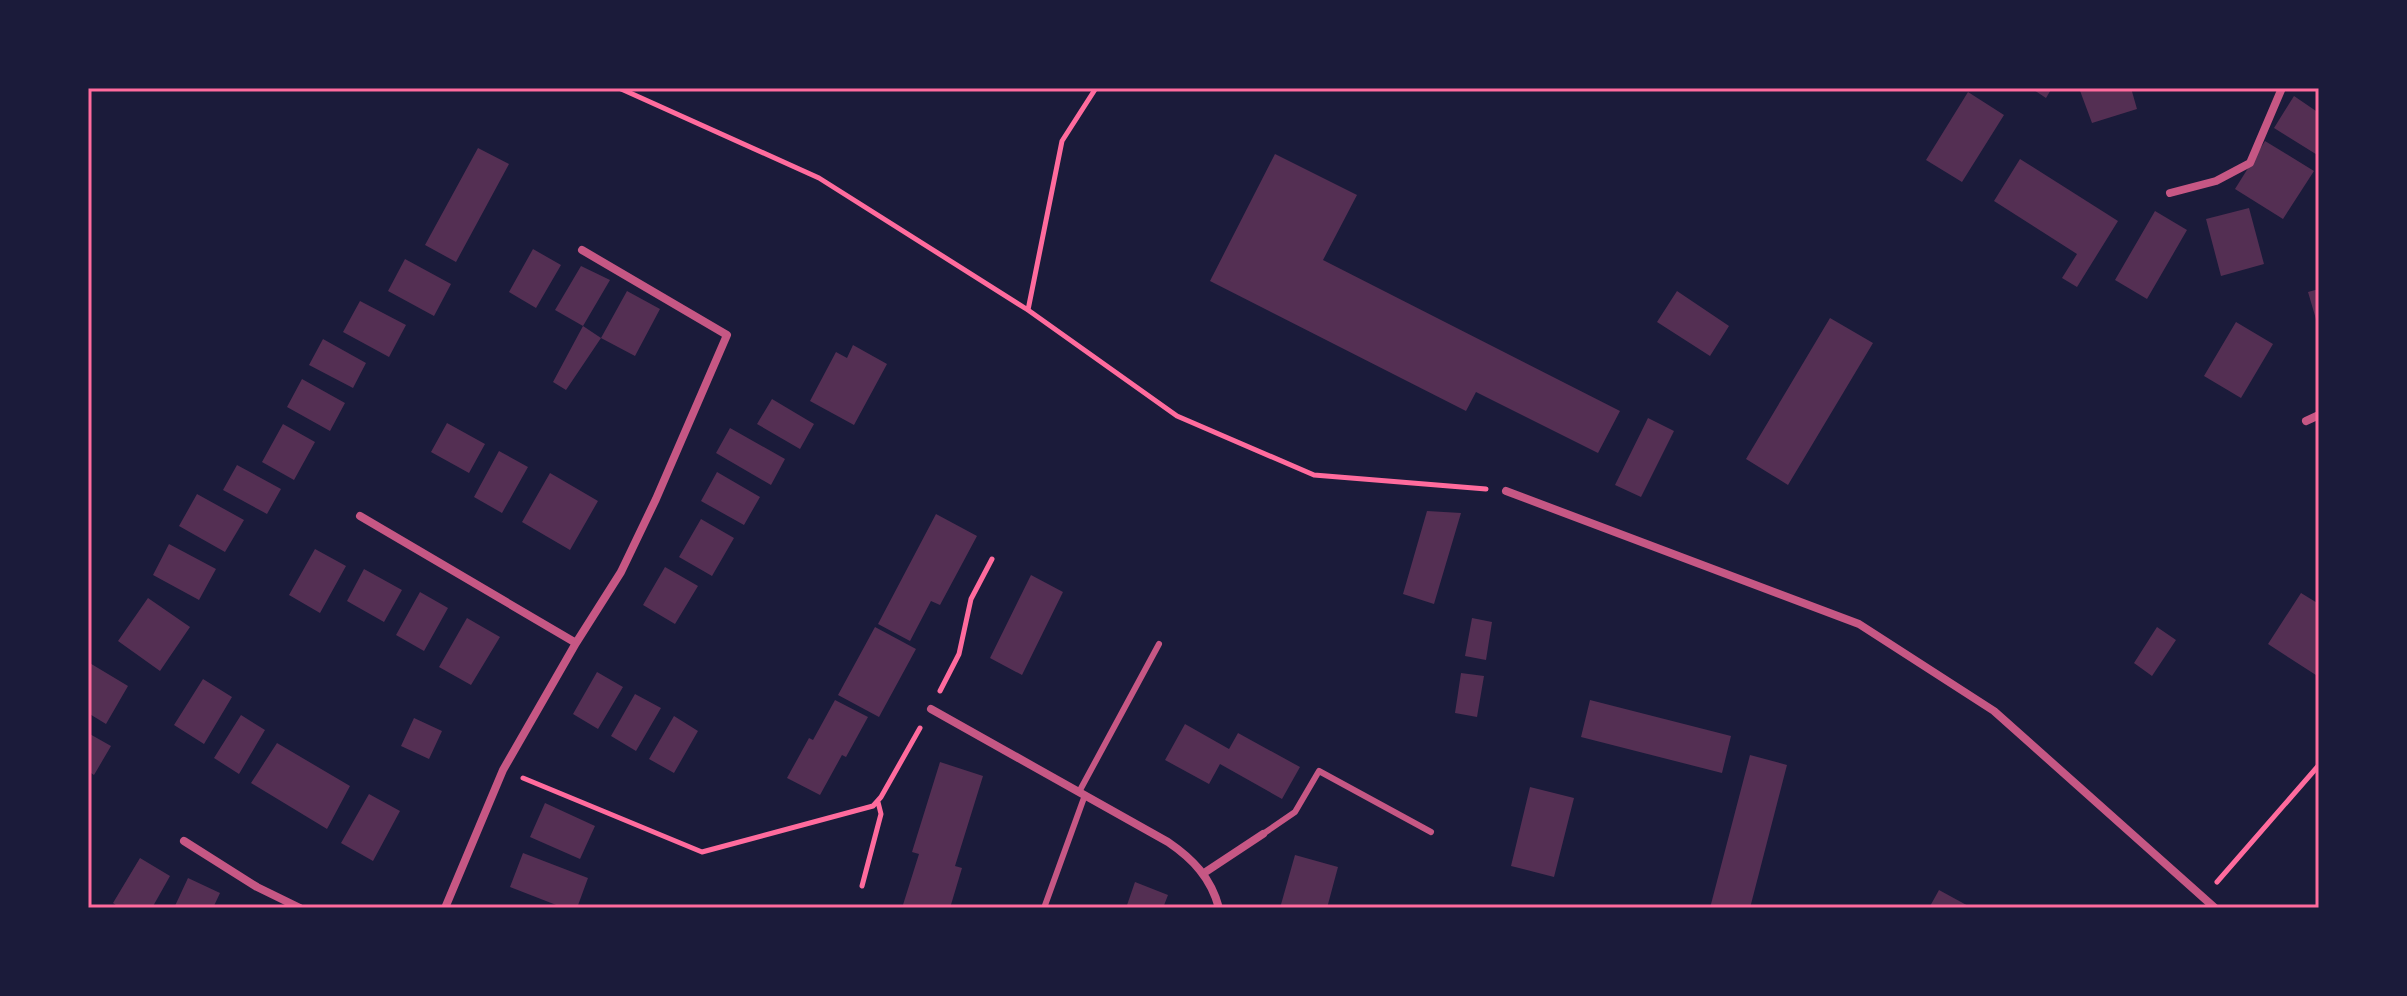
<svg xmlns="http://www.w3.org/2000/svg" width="2407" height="996" font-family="'IBM Plex Serif',serif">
	<rect width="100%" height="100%" fill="#1b1b3a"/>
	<path fill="#542f53" d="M2031,88H2052L2046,98Z
		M2079,88H2131L2137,109L2092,123Z
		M1968,92L2004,115L1962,182L1926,160Z
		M2294,96L2319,113V156L2274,128Z
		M2265,141L2314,171L2283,219L2235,189Z
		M478,148L509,164L456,262L425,245Z
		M1275,154L1357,195L1323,260L1620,411L1598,453L1476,392L1466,411L1210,281Z
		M2020,159L2118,221L2077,287L2062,278L2077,254L1994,201Z
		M2249,208L2264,264L2221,276L2206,219Z
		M2155,211L2187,230L2147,299L2115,280Z
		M533,249L561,265L536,308L509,292Z
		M405,259L451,284L434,316L388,291Z
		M581,266L610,280L583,326L555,310Z
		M2319,289V326H2318L2308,292Z
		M627,291L660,309L635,356L601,338Z
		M1677,291L1729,326L1710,356L1657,322Z
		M360,301L406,325L389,357L343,332Z
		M1830,318L1873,343L1788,485L1746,459Z
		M2236,322L2273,344L2241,398L2204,376Z
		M583,326L601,338L566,390L553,382Z
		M323,339L366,363L353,388L309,365Z
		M853,345L887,364L854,425L810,401L836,352L847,358Z
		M302,379L345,403L330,431L287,407Z
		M772,399L814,424L800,449L757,424Z
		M1648,418L1674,431L1641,497L1615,485Z
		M447,423L485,444L469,473L431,452Z
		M283,424L315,442L294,480L262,462Z
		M730,428L785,459L771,485L716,453Z
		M499,451L528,467L502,513L474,497Z
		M237,465L281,489L267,514L223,490Z
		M717,472L760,497L744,525L701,501Z
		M550,473L598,501L570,550L522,522Z
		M197,494L244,520L225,552L179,526Z
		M1427,511L1461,513L1434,604L1403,594Z
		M936,514L977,536L940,605L931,601L910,641L878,624Z
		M701,519L734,538L712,576L679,557Z
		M169,544L216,569L199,600L153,575Z
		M315,549L346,566L320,613L289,595Z
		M665,567L698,586L675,624L643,605Z
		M364,569L402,590L384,622L347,601Z
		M1031,575L1063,592L1022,675L990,658Z
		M420,592L448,608L424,651L396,635Z
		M2301,593L2319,604V677L2268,644Z
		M148,598L190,627L160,671L118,641Z
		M467,618L500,637L471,685L439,667Z
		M1472,618L1492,622L1486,660L1465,656Z
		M875,627L916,649L879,717L838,695Z
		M2157,627L2176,640L2152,676L2134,663Z
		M88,662L128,686L106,724L88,713Z
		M597,672L623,687L598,729L573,714Z
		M1461,673L1484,676L1477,717L1455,713Z
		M203,679L232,697L204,744L174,725Z
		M635,694L661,708L636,751L611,736Z
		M835,700L868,717L846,757L842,755L820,795L787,778L809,738L813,740Z
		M1590,700L1731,736L1722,773L1581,737Z
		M241,715L265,730L239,774L214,758Z
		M674,716L698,731L674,773L649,759Z
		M414,718L442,731L429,759L401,746Z
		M1185,724L1229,749L1238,733L1300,767L1282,799L1220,764L1209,784L1165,760Z
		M88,733L111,746L94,775L88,771Z
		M277,743L350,786L327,829L251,783Z
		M1750,755L1787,765L1750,908H1710Z
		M940,762L983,776L955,866L962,868L950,908H902L919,854L912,852Z
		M1530,787L1574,798L1554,877L1511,866Z
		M369,794L400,811L373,861L341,843Z
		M545,803L595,826L580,859L530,837Z
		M523,853L588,878L577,908H564L510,887Z
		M1295,855L1338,867L1327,908H1280Z
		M140,858L170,876L152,908H120L113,903Z
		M188,878L220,893L213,908H174Z
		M1135,882L1168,895L1163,908H1126Z
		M1939,890L1972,908H1929Z"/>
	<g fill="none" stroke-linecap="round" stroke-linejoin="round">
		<path stroke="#ff6b9d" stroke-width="5" d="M619,88L819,178L1028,310L1177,416L1314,475L1486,489
			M1028,310L1062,141L1096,88
			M940,691L959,654L971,599L992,559
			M523,778L702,852L873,806L881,797L920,728
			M2217,882L2319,765
			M862,886L881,814L878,802"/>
		<path stroke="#c65784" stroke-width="6" d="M1079,792L1159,644
			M1263,834L1295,812L1319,771L1431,832
			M1044,908L1085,795"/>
		<path stroke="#c65784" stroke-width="8" d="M2170,193L2216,181L2250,163L2282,88
			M2306,421L2319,415
			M1506,491L1859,624L1994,711L2215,908
			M360,516L576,643
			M931,709L1168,842C1193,859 1211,878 1219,908
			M184,841L257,887L300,908
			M1204,873L1263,834
			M445,908L503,770L576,643L621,572L656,499L727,335L582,250"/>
	</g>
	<rect width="2407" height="996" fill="none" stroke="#1b1b3a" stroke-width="180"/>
	<rect x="90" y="90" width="2227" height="816" fill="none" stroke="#ff6b9d" stroke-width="3"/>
</svg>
